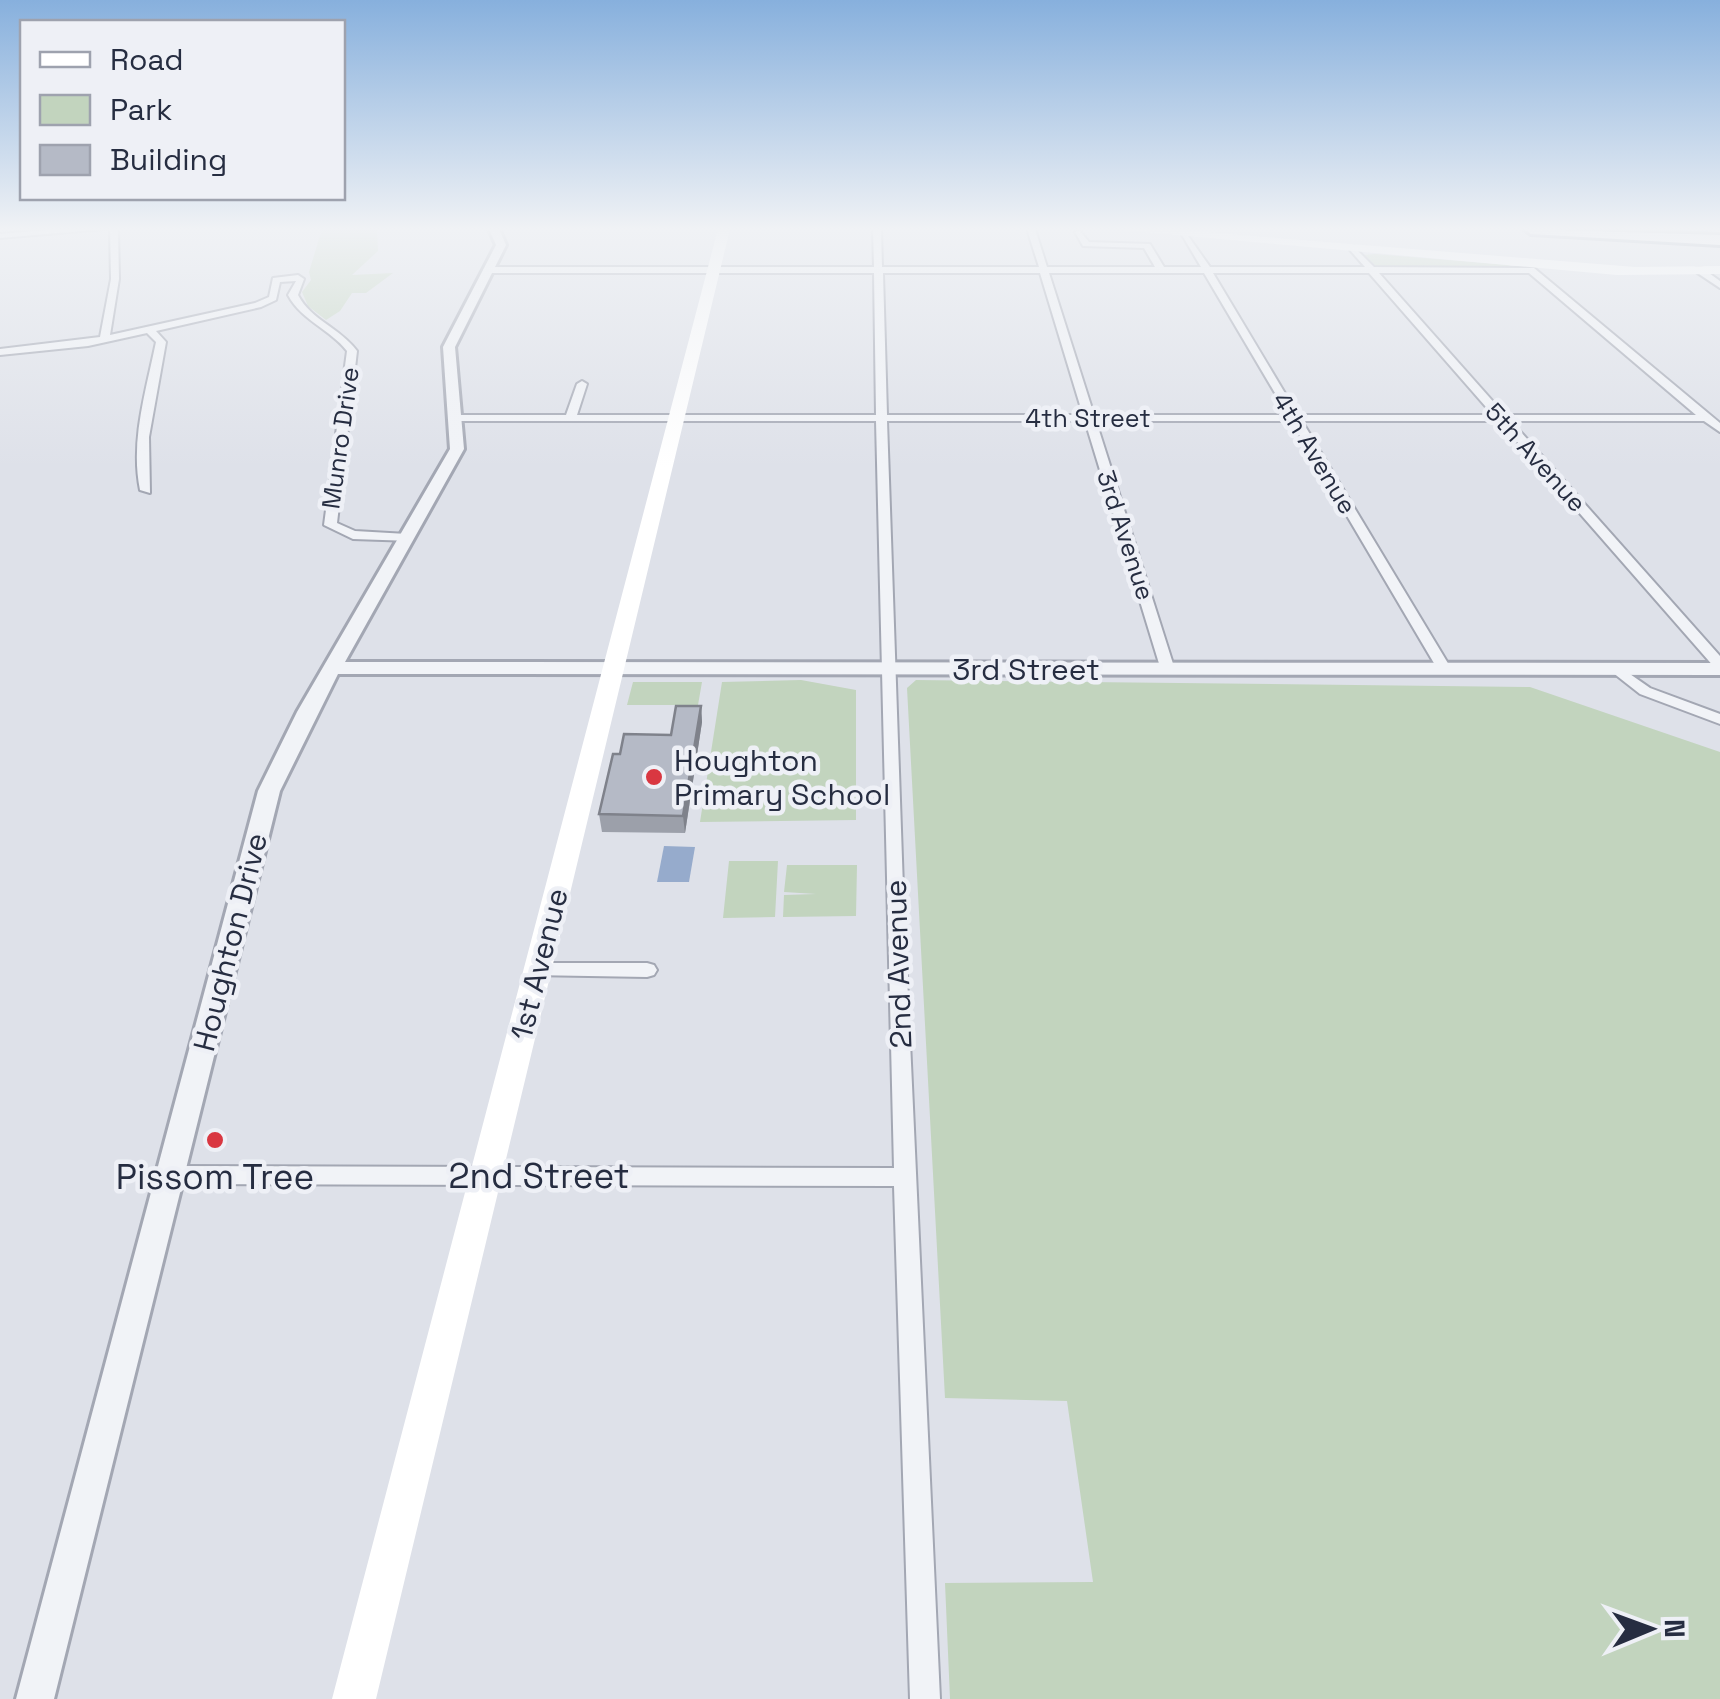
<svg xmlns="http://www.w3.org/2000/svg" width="1720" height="1699" font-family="'Space Grotesk',sans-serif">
	<rect width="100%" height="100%" fill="#dee1e9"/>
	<path fill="#c2d4be" d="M322,229H377L378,251L352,275L393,273L366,293H352L340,311L326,320L308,306L302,292L311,280L309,272Z
		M1375,254L1508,265L1514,267L1378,268L1364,255Z
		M801,680L856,690V820L700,822L722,682Z
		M916,680L1530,687L1720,752V1699H950L945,1583L1093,1582L1067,1401L945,1398L907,688Z
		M633,682H702L698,705H627Z
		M729,861H778L775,917L723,918Z
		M787,865H857L856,916L783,917L784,895L816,894L784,892Z"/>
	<path fill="#96abcc" d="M664,846L695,847L689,882H657Z"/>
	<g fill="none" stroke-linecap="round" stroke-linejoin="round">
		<g stroke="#a3a7b3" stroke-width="4">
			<path id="minor" d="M60,229H105L0,238V234Z
				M110,229H118L119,279L110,335L255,303L269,297L273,278L298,275L304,279L298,295C311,320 340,328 357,351L337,523L355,531L407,534L412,535V541L353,539L324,525L347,351C330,329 302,321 288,295L296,281L280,282L276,300L261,307L156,331L166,342L149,437L150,493L140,490C130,441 146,391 156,342L147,333L88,346L0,355V349L100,337L111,279Z
				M873,229H881L882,267H1039L1027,229H1035L1047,267H1155L1144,248L1083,246L1075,232L1079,230L1089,242L1150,244L1164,267H1201L1182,235L1186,233L1210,267H1365L1349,249L1353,246L1374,267L1534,268L1720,423V432L1704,421H1511L1720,656V669L1715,668L1499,421H1302L1452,670L1445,674L1438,670L1291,421H1096L1175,670L1168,674L1161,670L1085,421H887L903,888L940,1699H910L894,1186L171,1184L163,1181L160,1175L163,1169L171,1166L894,1168L876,421H456L451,418L456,415H566L577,384L582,381L587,384L577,415H876L874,273H487L483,270L487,267H874ZM883,273H1040L1083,415H887ZM1049,273H1204L1288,415H1094ZM1213,273H1369L1493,415H1298ZM1379,273H1529L1696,415H1505Z
				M1696,268H1702L1720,281V288L1696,272Z
				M1617,665L1650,688L1720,714V724L1640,694L1612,672L1610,669Z
				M537,963H647L654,965L657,970L654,975L647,977L530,975L527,970L530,965Z"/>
		</g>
		<g stroke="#a3a7b3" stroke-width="6">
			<path id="tertiary" d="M489,229H499L506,245L455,347L464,449L345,662L1720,663V675L338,674L280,791L54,1699H16L258,791L297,712L450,449L443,347L496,245Z"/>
		</g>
		<g stroke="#848da1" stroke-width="6">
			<path id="motorway" d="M1524,229L1720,235V245L1531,234Z"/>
		</g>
		<use href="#minor" fill="#f1f3f7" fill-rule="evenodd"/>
		<use href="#tertiary" fill="#f1f3f7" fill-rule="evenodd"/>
		<path fill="#fff" fill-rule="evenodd" d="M718,229H730L376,1699H332Z
			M1111,229H1166L1635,267L1720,266V274L1617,275Z"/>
		<use href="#motorway" fill="#fff" fill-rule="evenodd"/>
	</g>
	<path fill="#9ca0aa" d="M701,706L702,722L685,833L602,832L599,814L671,735Z"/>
	<path fill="#7f828b" d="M701,706L702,722L685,833L683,816Z"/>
	<path fill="#b5bac6" stroke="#7f828b" stroke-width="2.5" d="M676,706H701L683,816L599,814L613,754H620L624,734L671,735Z"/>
	<linearGradient id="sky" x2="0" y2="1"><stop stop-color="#87b0dd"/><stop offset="0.49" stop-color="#f0f2f5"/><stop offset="1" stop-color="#f0f2f5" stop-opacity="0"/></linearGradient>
	<rect width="1720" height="467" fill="url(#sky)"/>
	<g fill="#d93741" stroke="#eef0f6" stroke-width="4">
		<circle cx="654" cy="777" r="10"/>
		<circle cx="215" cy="1140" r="10"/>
	</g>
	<g text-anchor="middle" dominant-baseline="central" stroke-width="9" stroke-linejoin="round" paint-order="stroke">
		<g font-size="25" fill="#262d41" stroke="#eef0f6">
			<text x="1088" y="418">4th Street</text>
			<text transform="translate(340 438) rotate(-82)">Munro Drive</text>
			<text transform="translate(1315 453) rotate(59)">4th Avenue</text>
			<text transform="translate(1536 457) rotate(48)">5th Avenue</text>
			<text transform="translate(1126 535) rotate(72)">3rd Avenue</text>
		</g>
		<g font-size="30" fill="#262d41" stroke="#eef0f6">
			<text x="1026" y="669">3rd Street</text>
			<text transform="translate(230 942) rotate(-76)">Houghton Drive</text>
			<text transform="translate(539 964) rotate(-76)">1st Avenue</text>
			<text transform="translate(898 964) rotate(-92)">2nd Avenue</text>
		</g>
		<g font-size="30" fill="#262d41" stroke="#eef0f6" text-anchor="start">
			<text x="674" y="760">Houghton<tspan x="674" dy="34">Primary School</tspan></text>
		</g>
		<g font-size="35" fill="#262d41" stroke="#eef0f6">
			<text x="539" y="1176">2nd Street</text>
		</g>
		<g font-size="35" fill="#262d41" stroke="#eef0f6">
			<text x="215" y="1177">Pissom Tree</text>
		</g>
	</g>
	<rect x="20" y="20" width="325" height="180" fill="#eef0f6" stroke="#9ea2ae" stroke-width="2.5"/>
	<rect x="40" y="52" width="50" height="15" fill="#ffffff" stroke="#9ea2ae" stroke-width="2.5"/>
	<text x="110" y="70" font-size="30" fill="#262d41">Road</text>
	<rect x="40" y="95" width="50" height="30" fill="#c2d4be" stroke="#9ea2ae" stroke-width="2.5"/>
	<text x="110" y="120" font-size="30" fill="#262d41">Park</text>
	<rect x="40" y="145" width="50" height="30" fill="#b5bac6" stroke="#9ea2ae" stroke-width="2.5"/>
	<text x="110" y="170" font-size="30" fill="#262d41">Building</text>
	<g transform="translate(1650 1629) rotate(89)" stroke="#eef0f6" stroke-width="8" paint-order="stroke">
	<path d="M0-8L18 38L0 25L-18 38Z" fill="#262d41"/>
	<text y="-15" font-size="28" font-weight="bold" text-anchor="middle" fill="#262d41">N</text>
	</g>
</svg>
